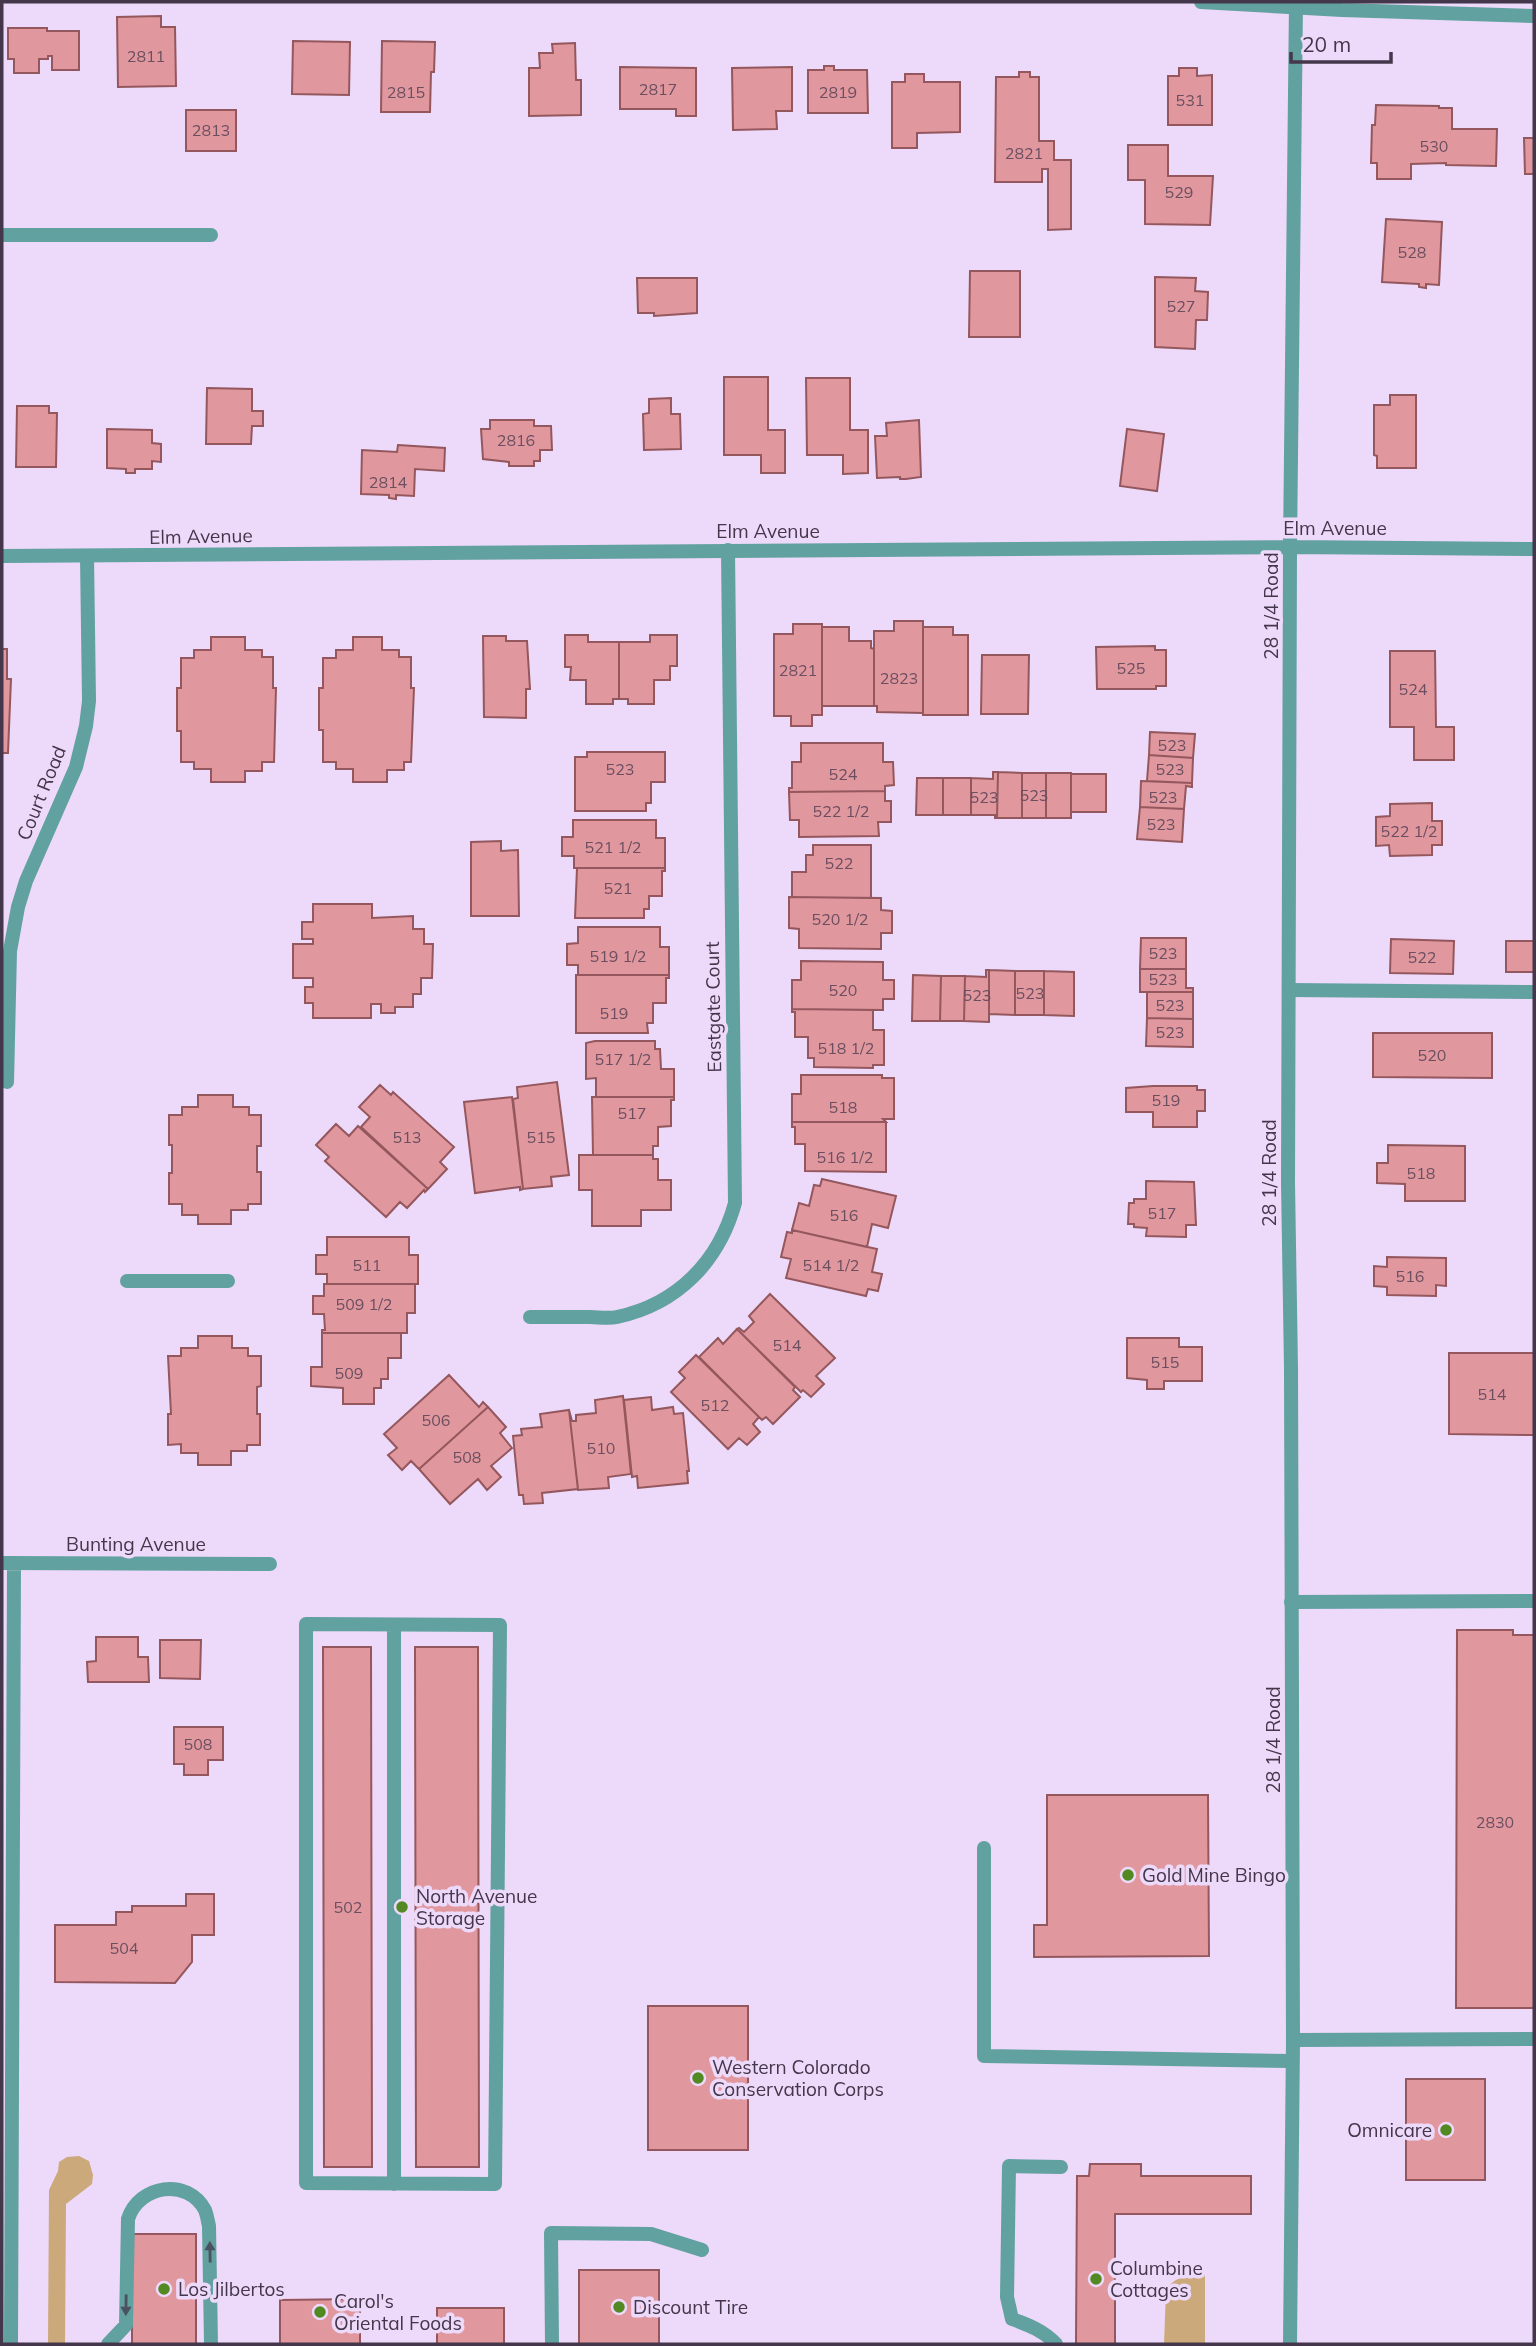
<svg xmlns="http://www.w3.org/2000/svg" width="1536" height="2346" font-family="Mulish,sans-serif">
	<rect width="100%" height="100%" fill="#edd9f9"/>
	<path fill="#cca97b" d="M79,2156L89,2161L93,2175L92,2184L66,2204L65,2344H48L49,2190L58,2171L59,2162L67,2157Z
		M1205,2273V2344H1164L1166,2290C1175,2276 1189,2275 1205,2273Z"/>
	<path fill="#e0989e" stroke="#94575d" stroke-width="2" d="M161,16V27H175L176,86L118,87L117,17Z
		M8,28H47V31H79V70H52V56H48V59H39V73H14V59H8Z
		M293,41L350,42L349,95L292,94Z
		M382,41L435,42L434,72H431L430,112H381Z
		M575,43L576,80H581V115L529,116V68H540L539,53H553L552,44Z
		M824,66H834V70H867L868,113H808V70H824Z
		M620,67L696,68V116H676V109H620Z
		M792,67V111H776L777,129L733,130L732,68Z
		M1179,68H1197V76L1212,75V125H1168V76H1179Z
		M1019,72H1030V77H1039V141H1054V160H1071V229L1048,230V169H1042V182H995L996,77H1019Z
		M905,74H924V82H960V132L917,133V148H892V82H905Z
		M1376,105L1439,106V108H1452V129H1497L1496,166L1446,165V163L1411,164V179H1377V163H1371L1372,125H1375Z
		M186,110H236V151H186Z
		M1524,138H1534V174H1525Z
		M1128,145H1168V176H1213L1210,225L1145,224V180H1128Z
		M1386,219L1442,222L1439,285L1426,284V288L1419,287V284L1382,282Z
		M970,271H1020V337H969Z
		M1155,277L1196,278L1195,291L1208,292L1207,320H1196L1195,349L1155,347Z
		M637,278H697V313L654,316V313H638Z
		M724,377H768V430H785V473H761V455H724Z
		M806,378H850V430H868V473L843,474V455H807Z
		M207,388L252,389V411H263V426H252L251,444H206Z
		M1390,395H1416V468H1377V456L1374,455V405H1390Z
		M671,398V414H680L681,449L644,450L643,414L649,413V399Z
		M17,406H49V413H57L56,467H16Z
		M490,420H534V426H551L552,450H540V461H534V466H509V462L483,459L481,429H490Z
		M919,420L921,477L906,479H900V477L877,478L875,436H887L886,423Z
		M107,429L152,430V443L161,444V462L152,461V469H135V473H126V469L107,468Z
		M1127,429L1164,434L1157,491L1120,486Z
		M398,445L445,448L444,471L415,469L414,496L396,495V499L389,498V495L361,494L362,450L397,452Z
		M894,621H923V713L877,712V706H874V631H894Z
		M793,624H822V715H812V726H791V716H774V634H793Z
		M822,627H849V641H871V648L874,649V706H822Z
		M923,627H953V635H968V715H923Z
		M565,635H588V642H619V699H613V704H586V680H570L571,667H565Z
		M650,635H677V666H670V680H654V704H628V699H619V642H650Z
		M483,636H506V641H527L530,689H526V718L484,717Z
		M211,637H245V650H262V657H273V688H276L274,762H262V771H245V782H211V769H194V762H181V731H177V688H181V658H194V650H211Z
		M353,637H382V650H399V657H411V688H414L411,762H404V770H387V782H353V769H336V762H323V730H319V688H323V658H336V650H353Z
		M1155,646V650H1166V686H1156V689H1097L1096,647Z
		M2,649H7V679H11L8,753H2Z
		M1390,651H1435L1436,727H1454V760H1414V727H1390Z
		M982,655H1029L1028,714H981Z
		M1150,732L1195,734L1193,758L1149,755Z
		M801,743H883V762H893L894,785L885,786V791L789,792V788H792V762H801Z
		M587,752H665V782H651V803H646V811H575V757H587Z
		M1149,755L1193,758L1192,783L1147,781Z
		M993,772H998L997,818H995V815H971V778L993,779Z
		M998,772L1022,773V818H997Z
		M1022,773H1046V818H1022Z
		M1046,773H1071V818H1046Z
		M1071,774H1106V812H1071Z
		M917,778H943V815H916Z
		M943,778H971V815H943Z
		M1141,781L1192,783V787L1186,786L1184,809L1140,807Z
		M885,791V801H891V822H878L879,836L799,837V820H790L789,792Z
		M1432,803V821H1442V845H1432V855L1390,856L1389,845L1376,846V817L1390,816V804Z
		M1140,807L1184,809L1182,842L1137,839Z
		M573,820H656V838H665V868H574V856H562V837H573Z
		M501,841V851L518,850L519,916H471V842Z
		M813,845H871V898L792,897V872H806V855H813Z
		M577,868H665V871H662V896H649V909H644V918H575Z
		M789,897L881,898V910L892,911V933H881V949L799,948V929L789,928Z
		M313,904H372V918L413,916V929H424V944H433L432,978H421V994H413V1007H395V1013H381V1004H371V1018H313V1003H305V987H313V978H293V944H313V939H302V922H313Z
		M578,927H660V947H669V975H578V965H567V944L578,943Z
		M1141,938H1186V969H1140Z
		M1391,939L1454,941L1453,974L1390,973Z
		M1506,941H1534V972H1506Z
		M801,961L883,962V980H894V999H883V1010L792,1009V980H801Z
		M1140,969H1186V988H1193V992H1140Z
		M986,970H989V1022L964,1021L965,976L986,977Z
		M989,970L1015,971V1015L989,1014Z
		M1015,971H1044V1015H1015Z
		M1044,971L1074,972V1016L1044,1015Z
		M576,975H669V978H666V1003H653V1023H647L648,1033H576Z
		M913,975L941,976L940,1021H912Z
		M941,976H965L964,1021H940Z
		M1147,992H1193V1019L1147,1018Z
		M792,1009L873,1010V1030H884V1065H873V1068L814,1067V1058H808V1037H795V1012H792Z
		M1147,1018L1193,1019V1047L1146,1046Z
		M1373,1033H1492V1078L1373,1077Z
		M595,1041H655V1049H660L661,1069H674V1097H596V1078L586,1079V1043Z
		M801,1075H882V1078H894V1119H883L886,1122H792V1094H801Z
		M557,1082L569,1175L551,1177L552,1186L523,1189L513,1099L518,1098L517,1087Z
		M380,1085L391,1095L393,1092L454,1147L440,1162L447,1169L428,1189L361,1127L370,1117L359,1107Z
		M1153,1086H1197V1090H1205V1111H1197V1127H1153V1112H1126V1088Z
		M198,1095H233V1107H249V1115H261V1146H257V1172H261V1204H248V1210H231V1224H198V1215H182V1204H169V1173H172V1145H169V1115H182V1107H198Z
		M512,1097L523,1189L520,1190V1187L475,1193L464,1102Z
		M592,1097H674V1100H671V1126L658,1127V1146H653V1155H593Z
		M792,1122H886V1172L805,1171V1144H795V1127H792Z
		M336,1124L349,1136L358,1126L428,1189L425,1192L424,1190L407,1208L400,1202L386,1217L325,1161L329,1157L316,1145Z
		M1388,1145L1465,1146V1201H1405V1184L1377,1183V1163H1388Z
		M579,1155H653V1159H658V1180H671V1210H641V1226H592V1190H579Z
		M822,1179L896,1196L888,1228L872,1224L867,1247L792,1230L799,1203L809,1206L814,1185L820,1186Z
		M1146,1181L1194,1182L1196,1225H1186V1237L1146,1236L1147,1228L1134,1227V1224H1128L1129,1203H1134V1199H1146Z
		M792,1230L877,1249L872,1272L882,1274L878,1291L868,1289L866,1296L786,1278L791,1259L781,1257L787,1232L792,1233Z
		M327,1237H409V1255H418V1284H327V1274H316V1255H327Z
		M1387,1257L1446,1258V1286L1436,1285V1296L1387,1295V1287L1374,1286V1266L1387,1267Z
		M324,1284H415V1313H407V1333H322V1330H325L324,1314H313V1296H324Z
		M770,1294L835,1358L816,1376L824,1384L811,1397L803,1390L801,1392L737,1329L739,1328L744,1332L754,1322L749,1316Z
		M737,1329L795,1387L793,1390L800,1397L773,1424L766,1417L762,1420L699,1357L718,1338L723,1344Z
		M322,1333H401V1358H388V1379H381V1388H374V1404H343V1388L311,1386V1367H322Z
		M198,1336H232V1348H248V1356H261V1386L257,1387V1414H260V1445H247V1451H231V1465H198V1453H181V1444L168,1445V1414H171L168,1356H181V1348H198Z
		M1127,1338H1179V1347H1202V1381H1164V1389H1147V1380L1127,1378Z
		M1449,1353H1534V1435L1449,1434Z
		M696,1355L759,1417L753,1424L760,1432L747,1445L739,1438L728,1449L671,1392L685,1378L679,1372Z
		M449,1375L479,1407L483,1402L488,1407L419,1469L411,1461L402,1470L388,1455L397,1448L384,1434Z
		M623,1396L631,1474L608,1477L609,1488L578,1490L569,1410L572,1421H576V1415L596,1413L595,1400Z
		M651,1397L652,1410L673,1407L674,1414L683,1413L689,1471H687L688,1483L638,1488L637,1476L632,1477L624,1400Z
		M488,1407L506,1427L500,1433L512,1448L491,1466L501,1477L487,1490L478,1479L450,1504L419,1469Z
		M569,1410L578,1489L542,1493L543,1503L524,1504L523,1495H519L513,1436L522,1435L521,1429L542,1427L540,1414Z
		M1457,1630H1513V1635H1534V2008H1456Z
		M96,1637H138V1657H148L149,1682H88L87,1662L96,1661Z
		M160,1640H201L200,1679L160,1678Z
		M323,1647H371L372,2167H324Z
		M415,1647H478L479,2167H416Z
		M174,1727H223V1760H208V1775H184V1764H174Z
		M1047,1795H1208L1209,1956L1034,1957V1925H1047Z
		M186,1894H214V1935H192V1962L175,1983L55,1982V1925H116V1912H132V1906H186Z
		M648,2006H748V2150H648Z
		M1406,2079H1485V2180H1406Z
		M1090,2164H1141V2176H1251V2214H1115V2344H1076L1077,2176H1089Z
		M132,2234H196V2344H132Z
		M579,2270H659V2344H579Z
		M360,2299V2344H280V2300Z
		M437,2308H504V2344H437Z"/>
	<g fill="none" stroke-linecap="round" stroke-linejoin="round">
		<path stroke="#61a1a0" stroke-width="14" d="M2,235H211
			M1289,990L1534,992
			M127,1281H228
			M1291,1602L1534,1601
			M306,1624L500,1625L495,2184L306,2183Z
			M394,1625V2184
			M984,1848V2056L1292,2061
			M1293,2040L1534,2039
			M108,2344L126,2325L128,2219C139,2185 187,2177 205,2210C207,2215 208,2222 209,2226L211,2344
			M552,2344L551,2233L651,2234L702,2250
			M1056,2344C1044,2331 1029,2325 1012,2319L1007,2297L1009,2166L1061,2167"/>
		<path stroke="#61a1a0" stroke-width="14" d="M1201,2L1342,10L1534,16
			M7,1082L10,951L18,907L26,881L76,767L86,726L89,701L87,556
			M530,1317C550,1317 570,1317 590,1317C598,1317 608,1319 617,1317C678,1304 719,1261 735,1203L728,550
			M2,1563L270,1564
			M11,2344L14,1563"/>
		<path stroke="#61a1a0" stroke-width="14" d="M2,556L1290,547L1534,549
			M1290,2344L1293,2040L1291,1368L1288,1183L1290,547L1296,2"/>
	</g>
	<defs><path id="oneway-solid" d="M-6-.8H1V-3.2L6.5 0L1 3.2V.8H-6Z" transform="scale(1.75)"/></defs>
	<g fill="#4b5160">
		<use href="#oneway-solid" transform="translate(210 2252) rotate(-91)"/>
		<use href="#oneway-solid" transform="translate(126 2305) rotate(91)"/>
	</g>
	<g fill="#528922" stroke="#edd9f9" stroke-width="2.5">
		<circle cx="1128" cy="1875" r="7"/>
		<circle cx="402" cy="1907" r="7"/>
		<circle cx="698" cy="2078" r="7"/>
		<circle cx="1446" cy="2130" r="7"/>
		<circle cx="1096" cy="2279" r="7"/>
		<circle cx="164" cy="2289" r="7"/>
		<circle cx="619" cy="2307" r="7"/>
		<circle cx="320" cy="2312" r="7"/>
	</g>
	<g text-anchor="middle" dominant-baseline="central" stroke-width="7" stroke-linejoin="round" paint-order="stroke">
		<g font-size="16" fill="#6b4e60">
			<text x="146" y="56">2811</text>
			<text x="658" y="89">2817</text>
			<text x="406" y="92">2815</text>
			<text x="838" y="92">2819</text>
			<text x="1190" y="100">531</text>
			<text x="211" y="130">2813</text>
			<text x="1434" y="146">530</text>
			<text x="1024" y="153">2821</text>
			<text x="1179" y="192">529</text>
			<text x="1412" y="252">528</text>
			<text x="1181" y="306">527</text>
			<text x="516" y="440">2816</text>
			<text x="388" y="482">2814</text>
			<text x="1131" y="668">525</text>
			<text x="798" y="670">2821</text>
			<text x="899" y="678">2823</text>
			<text x="1413" y="689">524</text>
			<text x="1172" y="745">523</text>
			<text x="620" y="769">523</text>
			<text x="1170" y="769">523</text>
			<text x="843" y="774">524</text>
			<text x="1034" y="795">523</text>
			<text x="984" y="797">523</text>
			<text x="1163" y="797">523</text>
			<text x="841" y="811">522 1/2</text>
			<text x="1161" y="824">523</text>
			<text x="1409" y="831">522 1/2</text>
			<text x="613" y="847">521 1/2</text>
			<text x="839" y="863">522</text>
			<text x="618" y="888">521</text>
			<text x="840" y="919">520 1/2</text>
			<text x="1163" y="953">523</text>
			<text x="618" y="956">519 1/2</text>
			<text x="1422" y="957">522</text>
			<text x="1163" y="979">523</text>
			<text x="843" y="990">520</text>
			<text x="1030" y="993">523</text>
			<text x="977" y="995">523</text>
			<text x="1170" y="1005">523</text>
			<text x="614" y="1013">519</text>
			<text x="1170" y="1032">523</text>
			<text x="846" y="1048">518 1/2</text>
			<text x="1432" y="1055">520</text>
			<text x="623" y="1059">517 1/2</text>
			<text x="1166" y="1100">519</text>
			<text x="843" y="1107">518</text>
			<text x="632" y="1113">517</text>
			<text x="407" y="1137">513</text>
			<text x="541" y="1137">515</text>
			<text x="845" y="1157">516 1/2</text>
			<text x="1421" y="1173">518</text>
			<text x="1162" y="1213">517</text>
			<text x="844" y="1215">516</text>
			<text x="367" y="1265">511</text>
			<text x="831" y="1265">514 1/2</text>
			<text x="1410" y="1276">516</text>
			<text x="364" y="1304">509 1/2</text>
			<text x="787" y="1345">514</text>
			<text x="1165" y="1362">515</text>
			<text x="349" y="1373">509</text>
			<text x="1492" y="1394">514</text>
			<text x="715" y="1405">512</text>
			<text x="436" y="1420">506</text>
			<text x="601" y="1448">510</text>
			<text x="467" y="1457">508</text>
			<text x="198" y="1744">508</text>
			<text x="1495" y="1822">2830</text>
			<text x="348" y="1907">502</text>
			<text x="124" y="1948">504</text>
		</g>
		<g font-size="19" fill="#44364b" stroke="#edd9f9">
			<text x="1335" y="528">Elm Avenue</text>
			<text x="768" y="531">Elm Avenue</text>
			<text transform="translate(201 536) rotate(-1)">Elm Avenue</text>
			<text transform="translate(1271 606) rotate(-90)">28 1/4 Road</text>
			<text transform="translate(41 793) rotate(-68)">Court Road</text>
			<text transform="translate(713 1007) rotate(-91)">Eastgate Court</text>
			<text transform="translate(1269 1173) rotate(-90)">28 1/4 Road</text>
			<text x="136" y="1544">Bunting Avenue</text>
			<text transform="translate(1273 1740) rotate(-90)">28 1/4 Road</text>
		</g>
		<g font-size="19" fill="#44364b" stroke="#edd9f9" text-anchor="start">
			<text x="1142" y="1875">Gold Mine Bingo</text>
			<text x="416" y="1896">North Avenue<tspan x="416" dy="22">Storage</tspan></text>
			<text x="712" y="2067">Western Colorado<tspan x="712" dy="22">Conservation Corps</tspan></text>
			<text x="1432" y="2130" text-anchor="end">Omnicare</text>
			<text x="1110" y="2268">Columbine<tspan x="1110" dy="22">Cottages</tspan></text>
			<text x="178" y="2289">Los Jilbertos</text>
			<text x="334" y="2301">Carol's<tspan x="334" dy="22">Oriental Foods</tspan></text>
			<text x="633" y="2307">Discount Tire</text>
		</g>
	</g>
	<rect width="1536" height="2346" fill="none" stroke="#44364b" stroke-width="7"/>
	<path d="M1291 52v10h100v-10" fill="none" stroke="#44364b" stroke-width="3.5"/>
	<text x="1302" y="52" font-size="21" fill="#44364b" stroke="#edd9f9" stroke-width="5" paint-order="stroke">20 m</text>
</svg>
